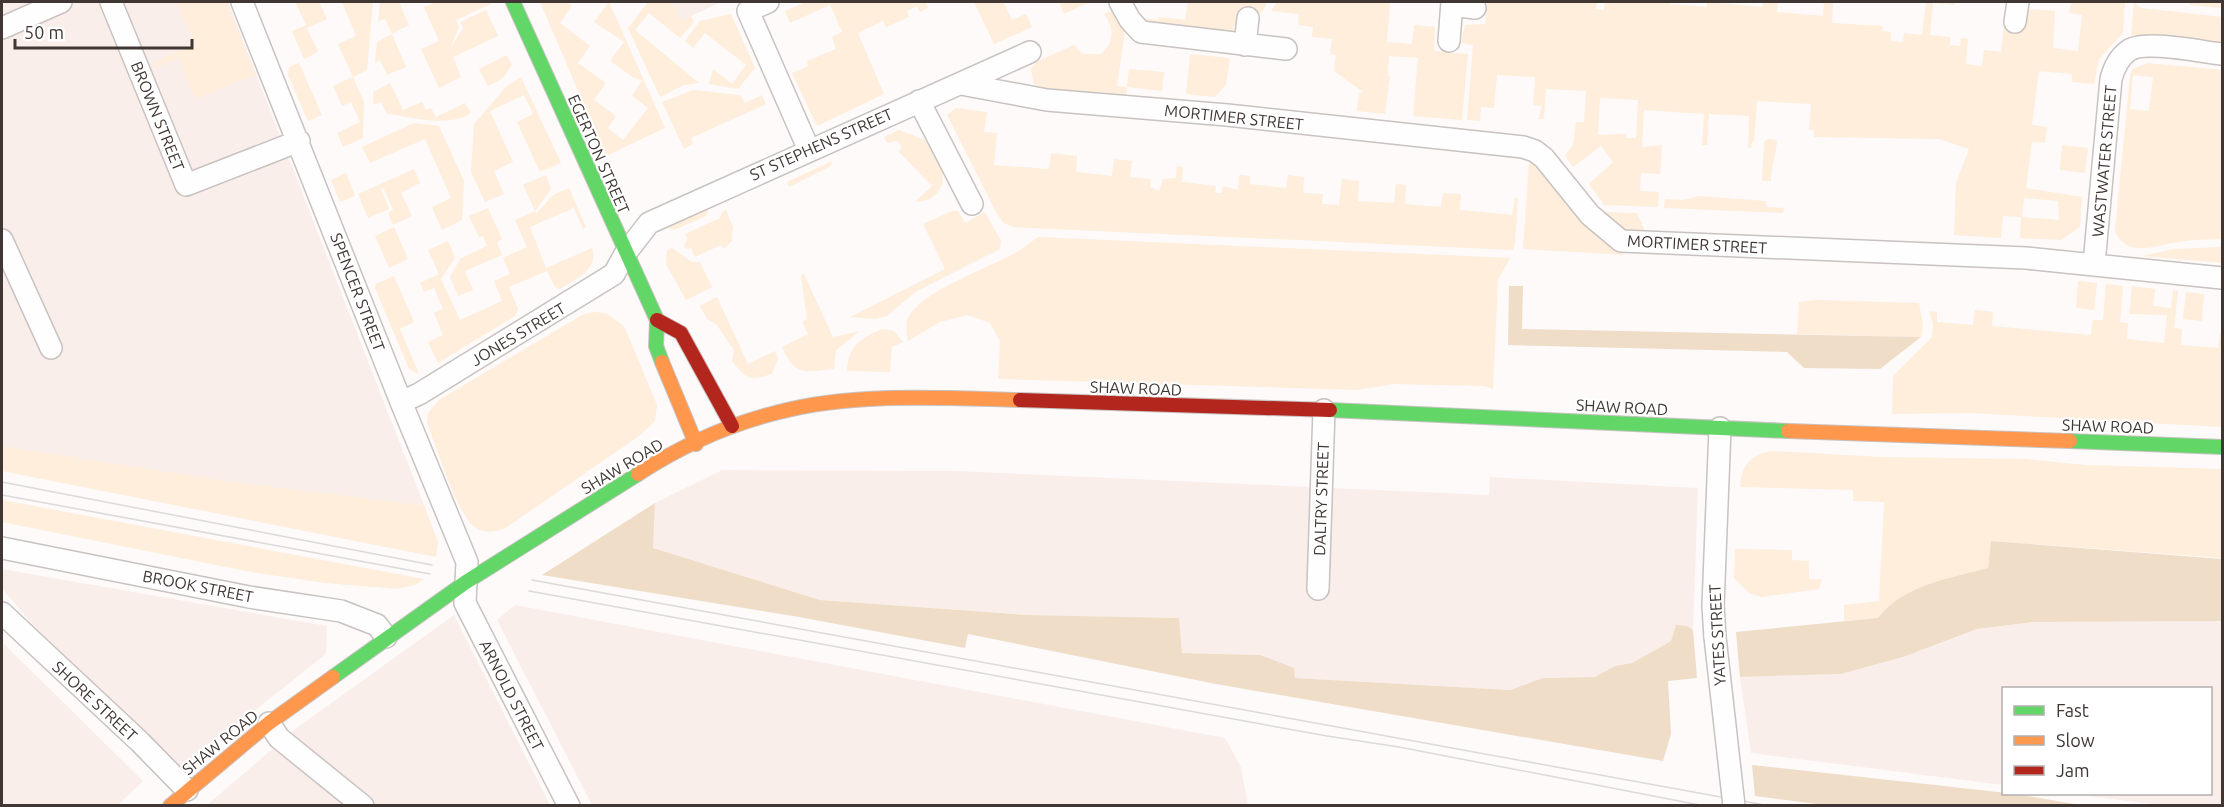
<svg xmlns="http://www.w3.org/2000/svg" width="2224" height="807" font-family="Ubuntu,sans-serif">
	<rect width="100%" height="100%" fill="#fdfaf9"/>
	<path fill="#faeeea" d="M2,2H228L424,505L233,482L2,446Z
		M672,2H721L681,21Z
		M722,470L955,471L1489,495L1490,477L1698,488L1693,630L1687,626L1671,641L1632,663L1615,666L1595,677L1543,678L1510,690L1294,678L1275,662L1260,655L1182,653L1179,618L1027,615L820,600L653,548L655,503Z
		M2,569L327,626L326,654L182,768L30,622L2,588Z
		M515,605L1225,738L1241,767L1248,805H592L497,620Z
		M454,615L550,805L206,806L298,727Z
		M2222,621V805H2158L2075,794H2210V688H2004L2003,785L1751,753L1740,677L1841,674L1903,657L1977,629L2034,622Z
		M2,642L143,781L118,805H2Z"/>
	<path fill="#feeedb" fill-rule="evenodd" d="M177,2H227L255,75L196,99L178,58L155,68L153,63L195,44Z
		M295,2H319L327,19L307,28L318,52L304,59L292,31L306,25Z
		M342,2H373L367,70L353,77L364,102L363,138L343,147L337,133L360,122L351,102L342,106L333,86L353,77L338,44L356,36Z
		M380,2H399L409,25L392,34L406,67L387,75L380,60L375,63L377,42L392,34L385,19L378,21Z
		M436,2H490L491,4L456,20L459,27L450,49L463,28L460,22L486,10L498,36L453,57L461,77L439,88L421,49L439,41L424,7Z
		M540,2H567L572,6L560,23L590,46L578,63L606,83L594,100L616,116L608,128L623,140L648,108L632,96L642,80L634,78L610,61L624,42L594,22L608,3L606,2H609L665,128L606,156Z
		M648,2H672L681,21L691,16L694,22L680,38L649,13L635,30L699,83L684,85L660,97L628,28Z
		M806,2H926L928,8L920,12L917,6L907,11L909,17L886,27L883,21L858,33L884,94L817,126L792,73L808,66L807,61L836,49L832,37L842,32L830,5L790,23L785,11Z
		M974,2H1003L1012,20L1026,14L1032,27L994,44Z
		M1064,2H1090L1064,14L1060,4Z
		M1188,2H1268L1260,14L1238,12L1233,30L1227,34L1149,24L1141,18L1159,20V17L1185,20Z
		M1277,2H1390L1387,42L1412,44L1414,25L1435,27L1434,51L1468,54L1462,120L1413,116L1418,58L1389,56L1388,75L1390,76L1385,114L1357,111L1359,93L1363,92L1334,71L1336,55L1330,54L1332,39L1312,37L1313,27L1298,25L1299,14L1271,11Z
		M1487,2H1597L1596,9L1604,10L1605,2H1670V4L1707,7V2L1762,7L1763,2H1778L1777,12L1823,16L1824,2H1833L1832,23L1883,26L1882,31L1891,32V41L1903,42L1904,33L1922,35L1926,3L1911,2H1954V5L1933,3L1930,35L1950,37V45L1960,46L1961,38L1968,39L1966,64L1982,66L1984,50L2001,52L2004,25L2026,27L2028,9L2055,11L2053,48L2078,51L2082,15L2069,13L2071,2H2125L2123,33L2099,59L2094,84L2072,82V74L2039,71L2032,125L2047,127L2045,143L2032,142L2026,188L2082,197L2080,227L2061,240L2020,238L2021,217L2003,216L2001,238L1954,235L1956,183L1969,149L1939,139L1814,137V130H1809L1811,104L1757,101L1754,142H1752L1751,148H1748L1749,116L1709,114L1707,145H1702L1704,114L1644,110L1642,147L1662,145L1660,174L1641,173L1640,191L1659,192L1658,207L1604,205L1589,184L1613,162L1601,146L1573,167L1565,156L1573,145L1576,122H1584L1586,91L1546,89L1544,119H1538L1542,106L1533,105L1535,77L1497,75L1494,108L1481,107L1480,121L1467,120L1473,45L1461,43L1465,25L1485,24ZM1600,98L1638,100L1636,138H1626V134L1598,135ZM2024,198L2058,201L2059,220L2022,217Z
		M2134,2L2141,8L2222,17V42L2141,35L2131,36Z
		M2189,2H2222L2221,8L2189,5Z
		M1114,10L1125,30L1117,86L1127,87L1129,69L1164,72L1162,91L1127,87L1126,95L1043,88L1034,84L1031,69L1036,62L1074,45L1082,54H1101C1114,42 1115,29 1104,14Z
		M731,14L755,68L738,89L709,84L713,69L732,84L746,65L705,33L693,48L685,41L700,21Z
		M1190,54L1230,58L1226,85L1215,97L1186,94Z
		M507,55L512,65L502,79L488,86L479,69Z
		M299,63L322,115L308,121L288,75L289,67Z
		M2148,63L2222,70V239C2208,240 2193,239 2179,242C2157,245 2126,259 2115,231L2130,75L2132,69ZM2133,75L2153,77L2149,111L2130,109Z
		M521,77L561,163L540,172L517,122L533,114L524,95L490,111L513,162L494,171L504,194L485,202L471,172L474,124L506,87Z
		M390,83L403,110L422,102L426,110L431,108L436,117L465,103L471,113C450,128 411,117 387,114L381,102L373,105V92Z
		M693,90L740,95L745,103L762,95L766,104L691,138L693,144L684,149L662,102Z
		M956,108L987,112L984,132L997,133L994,165L1049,169L1051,153L1077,156L1076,172L1112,176L1114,159L1132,161L1130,177L1151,179L1150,187L1159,191L1163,179L1176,178L1177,166L1183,167L1182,182L1216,186L1215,193H1222L1223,186L1238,190L1239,175L1250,176V184L1286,188L1288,175L1304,177L1303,193L1323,194L1322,204L1339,205L1342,179L1359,181L1358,201L1394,203L1396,184L1406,185L1405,204L1441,207L1443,193L1461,194L1460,210L1512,215L1515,198H1518L1515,243L1513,250L1013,227L1004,223L997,214L947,115Z
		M414,123L439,126L464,181L462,220L442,230L432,207L451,198L425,139L370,163L362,147Z
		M899,130L925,140C934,156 951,175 938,192C932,199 925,202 916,201L932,186L899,152L902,147L897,141L887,143L884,137Z
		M1767,139L1777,140C1776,155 1771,167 1771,181H1762L1764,142Z
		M2062,145L2088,148L2085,173L2060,170Z
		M832,161L831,166L789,187L787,182Z
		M1529,162L1537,166C1563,199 1588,237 1626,255L1523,249Z
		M414,169L420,183L401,193L412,216L393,225L388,213L393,210L383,187L381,189L389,209L368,218L358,194Z
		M346,173L355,196L340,202L331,180Z
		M546,175L551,189L535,211L536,214L553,195L569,188L586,227L583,229L574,208L530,227L546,268L592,248C600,269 574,280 560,289L555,287L547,271L509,287L518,309L515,316L438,363L428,342L443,335L434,313L443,309L434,288L424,292L420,283L439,274L428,250L448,241L455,258L441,279L460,320L502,301L494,281L510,274L503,258L527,247L515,220L535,211L523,185Z
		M1699,196L1766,201L1767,207L1784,208L1783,213L1664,208L1665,199L1683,200Z
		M488,208L502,239L497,242L502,255L465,271L473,290L458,296L450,277L460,259L487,246L483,236L479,237L469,216Z
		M709,208L706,216L674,230L667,228Z
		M726,210L733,227L732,241L723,249L721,245L695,257L691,248L687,249L684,246L687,239L685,234L720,218L722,212Z
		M952,211H958L965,223L985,212L1001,241L1000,249L915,292L887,316L876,319L850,317L945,269L923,224Z
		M1605,212L1637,213L1645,231L1623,230L1602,214Z
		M394,227L408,259L389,268L375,236Z
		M1038,237L1510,258L1498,280L1493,389L1484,386L1394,384L1358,390L998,379L1000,341L990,323L967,315L940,322L908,341C907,334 905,325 908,318C921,291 989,268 1015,253C1023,249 1031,242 1038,237Z
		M2222,247V263L2142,256L2173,249Z
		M672,248L692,262H700L712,287L686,300L666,264L667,250Z
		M804,274L833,337L860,331L836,350L834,369C805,372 795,377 782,347L808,334L802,322L807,319L801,276Z
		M394,276L414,322L400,329L419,374L409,369L375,288L376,284Z
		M2078,281L2097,283L2094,310L2076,308Z
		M2106,284L2123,286L2120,322L2128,323L2127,339L2164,343L2167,315L2129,314L2132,286L2155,289L2153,306L2171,308L2173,290L2178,291L2174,328L2182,329L2181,345L2218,348L2220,333H2222V427L1971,413L1892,414L1893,376L1932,337L1933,325L1929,311L1937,312V322L1973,325L1975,310L1993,312L1992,326L2091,335L2093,320H2103Z
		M2186,292L2204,294L2202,321L2183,319Z
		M717,297L748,364L775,351L778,358L772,374C749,381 747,380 732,361L734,350L716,324L707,319L700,306Z
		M1817,300L1919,303L1923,325L1921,337L1797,334L1799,302Z
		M594,312L606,313L624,326L657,405L655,421L639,436L507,527C497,532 486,534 476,528C458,518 436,445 427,423L428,413L439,400L582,315Z
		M882,329L894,331L903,342L892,347L890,372L847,371C848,347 860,338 882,329Z
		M2,446L233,482L424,505L438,542L436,557L2,471Z
		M1772,451L1882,457L2023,459L2087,465L2222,469V558L1991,541L1988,568C1954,577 1900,588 1878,618L1844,621V605L1879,601L1884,502L1853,501V490L1740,487C1742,464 1750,455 1772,451Z
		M2,500L424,579L415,585L397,589L325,583L251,572L2,522Z
		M1735,549L1792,550V560L1809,561V579H1822L1819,589L1761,597L1749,593L1734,578Z"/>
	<path fill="#efddc7" d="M1509,286H1523L1522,329L1921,337L1880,369L1804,368L1787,352L1508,345Z
		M655,503L653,548L820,600L1027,615L1179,618L1182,653L1260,655L1294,668L1295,678L1510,690L1543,678L1595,677L1615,666L1632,663L1671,641L1676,625L1687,626L1693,630L1697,678L1668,681L1671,734L1663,761L1216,684L968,634L965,648L799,617L542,575Z
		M1991,541L2222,559V621L2034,622L1977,629L1903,657L1841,674L1740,677L1736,632L1878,618C1903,585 1951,578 1988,568Z
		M1752,765L2016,794L2080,805L1833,806L1755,796Z"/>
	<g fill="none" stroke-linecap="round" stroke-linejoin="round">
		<g stroke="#c8c2c1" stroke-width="24">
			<path id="street" d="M111,2L186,185L299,141
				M242,2L401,402L467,562L465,603L569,806
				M768,2L748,11L809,150
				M1120,2L1130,20L1141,32L1286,49
				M1452,5L1475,8
				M2015,22L2018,2
				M2,28L61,2
				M1449,41L1452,2
				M1245,45L1248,18
				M961,84L1047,100L1227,115L1523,147L1535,151L1544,158L1590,215L1621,241L2026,258L2222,278
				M919,101L972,204
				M2,240L51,348
				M2094,264L2111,79C2114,68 2118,58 2128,51C2143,39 2202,52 2222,54
				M401,402L419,394L614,274L625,254L649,223L1030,52
				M2,548L249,597L341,611L377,625L386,637
				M1318,589L1324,410
				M2,613L140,742L187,790
				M1715,637L1713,606L1720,428
				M269,723L279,738L363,806"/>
		</g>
		<g stroke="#c8c2c1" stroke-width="16">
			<path id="fast" d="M513,2L657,320L656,346L662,362
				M1330,410L1788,431
				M2070,441L2222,447
				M333,677L466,582L638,474"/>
		</g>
		<g stroke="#c8c2c1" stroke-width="16">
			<path id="slow" d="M662,362L696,444
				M1788,431L2070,441
				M638,474C681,446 730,424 779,412C854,392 943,398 1020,400
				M170,806L269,723L333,677"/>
		</g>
		<g stroke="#c8c2c1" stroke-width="16">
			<path id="jam" d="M657,320L681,333L732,426
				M1020,400L1330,410"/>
		</g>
		<use href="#street" stroke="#fffefe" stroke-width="21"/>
		<use href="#fast" stroke="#63d668" stroke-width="14"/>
		<use href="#slow" stroke="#ff974d" stroke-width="14"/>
		<use href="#jam" stroke="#b3261e" stroke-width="14"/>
		<path stroke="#dbdada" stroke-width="1.5" d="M2,482L432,565
			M2,495L430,574
			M532,580L1770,806
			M529,591L1327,736L1399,747L1705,806"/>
		<g stroke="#c8c2c1" stroke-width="24" stroke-linecap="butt">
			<path id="street-bridge" d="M1715,637L1734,806"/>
		</g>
		<use href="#street-bridge" stroke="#fffefe" stroke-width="21"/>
	</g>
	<g text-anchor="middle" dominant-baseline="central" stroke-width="4.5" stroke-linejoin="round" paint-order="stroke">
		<g font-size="16" fill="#403735" stroke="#fff">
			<text transform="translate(158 116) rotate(68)">BROWN STREET</text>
			<text transform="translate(1234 117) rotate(6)">MORTIMER STREET</text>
			<text transform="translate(821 144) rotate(-24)">ST STEPHENS STREET</text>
			<text transform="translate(599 154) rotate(66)">EGERTON STREET</text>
			<text transform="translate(2104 161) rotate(-85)">WASTWATER STREET</text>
			<text transform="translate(1697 244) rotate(3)">MORTIMER STREET</text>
			<text transform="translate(358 292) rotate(69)">SPENCER STREET</text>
			<text transform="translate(518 334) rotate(-31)">JONES STREET</text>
			<text transform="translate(1136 388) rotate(2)">SHAW ROAD</text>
			<text transform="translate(1622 407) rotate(3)">SHAW ROAD</text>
			<text transform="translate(2108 426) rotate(2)">SHAW ROAD</text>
			<text transform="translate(622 466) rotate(-31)">SHAW ROAD</text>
			<text transform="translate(1321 499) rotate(-88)">DALTRY STREET</text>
			<text transform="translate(198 586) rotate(11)">BROOK STREET</text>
			<text transform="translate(1717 635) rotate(-93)">YATES STREET</text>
			<text transform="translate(512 695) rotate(63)">ARNOLD STREET</text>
			<text transform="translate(95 701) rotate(43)">SHORE STREET</text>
			<text transform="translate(220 742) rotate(-39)">SHAW ROAD</text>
		</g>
	</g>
	<rect width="2224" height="807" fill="none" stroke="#403735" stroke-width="6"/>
	<rect x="2002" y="687" width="210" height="108" fill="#ffffff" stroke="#b3afae" stroke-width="1.5"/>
	<rect x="2014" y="706" width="30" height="9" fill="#63d668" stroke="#b3afae" stroke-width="1.5"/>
	<text x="2056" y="717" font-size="18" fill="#403735">Fast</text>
	<rect x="2014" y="736" width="30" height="9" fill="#ff974d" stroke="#b3afae" stroke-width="1.5"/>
	<text x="2056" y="747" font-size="18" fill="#403735">Slow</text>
	<rect x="2014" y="766" width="30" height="9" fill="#b3261e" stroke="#b3afae" stroke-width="1.5"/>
	<text x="2056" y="777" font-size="18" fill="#403735">Jam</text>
	<path d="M15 39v9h177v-9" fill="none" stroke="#403735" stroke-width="3"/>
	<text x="24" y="39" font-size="18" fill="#403735" stroke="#ffffff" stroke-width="4.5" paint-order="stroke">50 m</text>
</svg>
